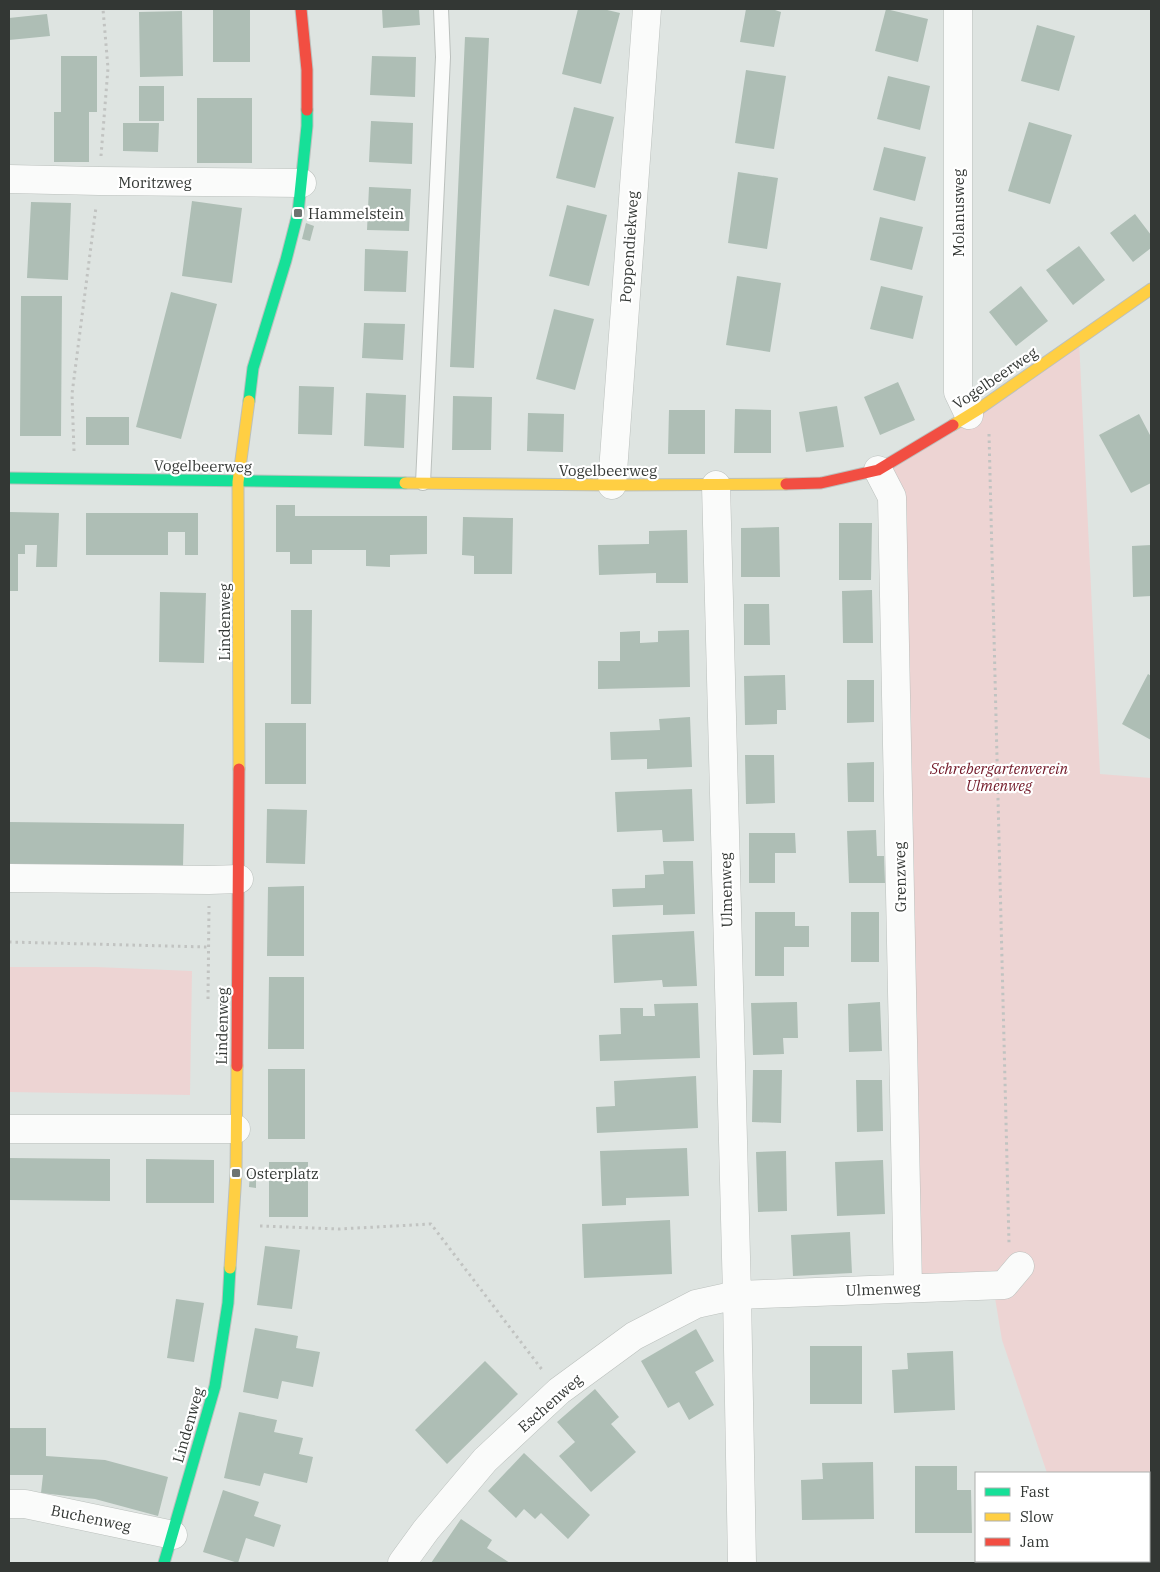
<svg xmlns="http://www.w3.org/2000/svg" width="1160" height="1572" font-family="'IBM Plex Serif',serif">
	<rect width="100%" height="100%" fill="#dee4e1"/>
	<path fill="#edd4d3" d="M1079,340L1100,774L1151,778V1563H1074L1073,1561H1149V1473H1047L1002,1340L993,1286L908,1288L878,470Z
		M9,967H96L192,971L190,1095L9,1092Z"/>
	<path fill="#aebeb5" d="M213,9H250V62H213Z
		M382,9H419L420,25L383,28Z
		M578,9H603L620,13L601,84L562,74Z
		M746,9H775V10L781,12L774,47L740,42Z
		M886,9L928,19L918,62L875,51Z
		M182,11L183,76L140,77L139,12Z
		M47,14L50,36L9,40V18Z
		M1037,25L1075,36L1059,91L1021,81Z
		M465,37L489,38L474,368L450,367Z
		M61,56H97V112H89V162H54V112H61Z
		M372,56L416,57L415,97L370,95Z
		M746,70L786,76L774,149L735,143Z
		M888,76L930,86L920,130L877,119Z
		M139,86H164V121H139Z
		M197,98H252V163H197Z
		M574,107L614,117L595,188L556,178Z
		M371,121L413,123L412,164L369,162Z
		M1029,122L1072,135L1050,204L1008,191Z
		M123,123H159L158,152L123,151Z
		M884,147L926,157L915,201L873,190Z
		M738,172L778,178L767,249L728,243Z
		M369,187L411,189L409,231L367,230Z
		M192,201L242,208L232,283L182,276Z
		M31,202L71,203L68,280L27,278Z
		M567,205L607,215L589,286L549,276Z
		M1135,214L1151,235V248L1133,262L1110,233Z
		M880,217L923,227L912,270L870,260Z
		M306,223L314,226L310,241L302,239Z
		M1079,246L1105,280L1073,305L1046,270Z
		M365,249L408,251L406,292L364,291Z
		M737,276L781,283L770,352L726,345Z
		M881,286L923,296L913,339L870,329Z
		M1021,286L1048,321L1016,346L989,312Z
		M171,292L217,304L181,439L136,427Z
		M21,296H62L61,436H20Z
		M554,309L594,319L575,390L536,379Z
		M364,323L405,324L403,360L362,358Z
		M898,382L915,420L880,435L864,397Z
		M299,386L334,387L332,435L298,434Z
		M366,393L406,395L404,448L364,446Z
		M453,396L492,397L491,450H452Z
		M837,406L844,447L806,452L799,412Z
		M735,409L771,410V453H734Z
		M669,410H705V454H668Z
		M528,413L564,414L563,452L527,451Z
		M1139,414L1151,437V483L1131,493L1099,435Z
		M86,417H129V445H86Z
		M276,505H295V516H427V554L390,555V567L366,566V550H312V564H290V552H276Z
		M9,512L59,513L57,567H36L37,545H25V554H18V591H9Z
		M86,513H198V555H185V532H168V555H86Z
		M463,517L513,518L512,574H474V556L462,555Z
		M839,523H872L871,580H839Z
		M779,527L780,577H741V528Z
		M687,530L688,583H656V573L599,575L598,545L649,544V531Z
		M1151,545V596L1133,597L1132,546Z
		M872,590L873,643H843L842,591Z
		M160,592L206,593L204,663L159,662Z
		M744,604H769L770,645H744Z
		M291,610H312L311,704H291Z
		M689,630L690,687L598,689V661H620V632L640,631V643L658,642V631Z
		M1148,674L1151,676V740L1122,724Z
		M785,675L786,710H777V724L745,725L744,676Z
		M847,680H874V722L847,723Z
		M690,717L692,767L647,769V759L611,760L610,732L660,730L659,719Z
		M265,723H306V784H265Z
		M745,755H774L775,803L746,804Z
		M874,762V802H848L847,763Z
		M692,789L694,841L663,842L662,830L617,832L615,792Z
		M267,809L307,810L305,864L266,863Z
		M9,822L184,824L183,866L9,864Z
		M876,830L877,856H884L885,883H849L847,831Z
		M749,833H795L796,853H775V883H749Z
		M663,861H693L695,914L663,915V905L613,907L612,889L645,888V875L664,874Z
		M304,886V956H267L268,887Z
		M755,912H795V926H809V947H784V976H755Z
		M851,912H879V962H851Z
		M694,931L697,986L663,987L662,980L614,983L612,935Z
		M269,977H304V1049H268Z
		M797,1002L798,1038H783L784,1054L753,1055L751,1003Z
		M880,1002L882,1051L849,1052L848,1004Z
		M698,1003L700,1058L600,1061L599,1035L621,1034L620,1008H643V1016H655L654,1004Z
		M268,1069H305V1139H268Z
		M753,1070H782L781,1123L752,1122Z
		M696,1076L698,1128L597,1133L596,1107L615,1106L614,1081Z
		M856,1080H882L883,1131L857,1132Z
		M687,1148L689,1196L626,1198V1205L602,1206L600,1151Z
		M786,1151L787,1211L758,1212L756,1152Z
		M9,1158L110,1159V1201L9,1200Z
		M146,1159L214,1160V1203H146Z
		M883,1160L885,1214L837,1216L835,1162Z
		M269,1162H308V1217H269Z
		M250,1175H256V1188L249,1187Z
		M670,1220L672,1274L584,1278L582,1224Z
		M850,1232L852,1273L793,1276L791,1235Z
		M265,1246L300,1250L292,1309L257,1305Z
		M176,1299L204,1303L194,1362L167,1358Z
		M255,1328L298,1336L296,1348L320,1352L313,1387L282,1381L278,1399L243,1392Z
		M696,1329L714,1361L695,1372L714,1405L689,1420L679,1402L668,1408L641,1361Z
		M810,1346H862V1404H810Z
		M953,1351L955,1410L894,1413L892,1370L908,1369L907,1353Z
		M485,1361L518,1394L447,1464L415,1430Z
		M595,1389L619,1417L611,1424L636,1452L591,1492L559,1456L575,1442L557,1422Z
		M239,1412L277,1420L274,1432L303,1438L299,1454L313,1457L307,1483L264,1473L260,1486L224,1478Z
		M9,1428H46V1456L105,1460L168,1477L158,1516L95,1499L41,1493L43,1475H9Z
		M524,1453L590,1515L568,1539L541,1513L535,1519L524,1509L516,1518L488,1491Z
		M873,1462L874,1519L802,1520L801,1480L823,1479L822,1463Z
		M915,1466H957V1490H971L972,1533H915Z
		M223,1490L259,1502L254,1516L281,1525L274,1547L246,1538L238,1563L203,1552Z
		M461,1519L492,1540L487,1548L510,1563H431Z"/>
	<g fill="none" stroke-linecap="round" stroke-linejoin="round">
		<g stroke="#bbc0bd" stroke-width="16">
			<path id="lane" d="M423,483L443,57L441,9"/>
		</g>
		<g stroke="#bbc0bd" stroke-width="29">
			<path id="street" d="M958,9V392L969,415
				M9,179L99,181L302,183
				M878,470L892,497L908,1288
				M612,485L647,9
				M716,485L737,1295L742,1563
				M9,878L209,880L239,879
				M9,1129H236
				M9,1504H25L173,1535
				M402,1563L426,1530L485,1460L559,1391L634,1336L696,1304L737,1295L1004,1285L1020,1266"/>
		</g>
		<g stroke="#bbc0bd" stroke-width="13">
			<path id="fast" d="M249,401L253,368L286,260L298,213L307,126V110
				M9,478L405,483
				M164,1563L215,1386L228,1303L230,1268"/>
		</g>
		<g stroke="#bbc0bd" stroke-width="13">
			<path id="slow" d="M953,425L979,409L1151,289
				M405,483L612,485L786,484
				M239,769L238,482L249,401
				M230,1268L236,1173L237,1066"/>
		</g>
		<g stroke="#bbc0bd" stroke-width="13">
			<path id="jam" d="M301,9L307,70V110
				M786,484L821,483L878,470L953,425
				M237,1066L239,769"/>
		</g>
		<path stroke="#c1c3c1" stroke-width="3" stroke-dasharray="2.5 4" stroke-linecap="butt" d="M101,156L108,68L103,9
			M989,434L1009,1243
			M74,451L72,394L96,207
			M9,942L208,947
			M208,999L209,906
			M260,1226L339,1229L431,1224L543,1371"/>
		<use href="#lane" stroke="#fafbfa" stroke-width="14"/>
		<use href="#street" stroke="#fafbfa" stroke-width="28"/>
		<use href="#fast" stroke="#16e098" stroke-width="11"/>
		<use href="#slow" stroke="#ffcf43" stroke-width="11"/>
		<use href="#jam" stroke="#f24e42" stroke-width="11"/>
	</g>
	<g fill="#6f7471" stroke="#fff" stroke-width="2">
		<rect x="293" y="208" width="10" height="10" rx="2.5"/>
		<rect x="231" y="1168" width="10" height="10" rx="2.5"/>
	</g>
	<g text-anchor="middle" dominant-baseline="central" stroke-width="4.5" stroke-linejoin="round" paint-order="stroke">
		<g font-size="15" fill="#333734" stroke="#fff">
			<text x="155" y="182">Moritzweg</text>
			<text transform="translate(958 213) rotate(-90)">Molanusweg</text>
			<text transform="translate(629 247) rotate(-86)">Poppendiekweg</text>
			<text transform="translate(995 378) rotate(-34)">Vogelbeerweg</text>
			<text transform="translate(203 466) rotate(1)">Vogelbeerweg</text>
			<text x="608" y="470">Vogelbeerweg</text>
			<text transform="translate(224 622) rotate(-90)">Lindenweg</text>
			<text transform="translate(900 877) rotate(-91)">Grenzweg</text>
			<text transform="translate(726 890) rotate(-91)">Ulmenweg</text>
			<text transform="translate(222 1026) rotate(-89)">Lindenweg</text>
			<text transform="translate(883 1289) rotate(-2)">Ulmenweg</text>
			<text transform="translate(550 1403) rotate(-41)">Eschenweg</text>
			<text transform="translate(188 1425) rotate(-74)">Lindenweg</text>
			<text transform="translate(91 1518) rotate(12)">Buchenweg</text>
		</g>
		<g font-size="15" fill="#333734" stroke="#fff" text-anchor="start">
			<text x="308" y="213">Hammelstein</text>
			<text x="246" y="1173">Osterplatz</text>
		</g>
		<g font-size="15" font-style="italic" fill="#731a29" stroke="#fff">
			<text x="999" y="768">Schrebergartenverein<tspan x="999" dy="17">Ulmenweg</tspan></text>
		</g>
	</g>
	<rect width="1160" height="1572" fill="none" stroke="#333734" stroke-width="20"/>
	<rect x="975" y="1472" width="175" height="90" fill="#ffffff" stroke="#adafae"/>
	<rect x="985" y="1488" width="25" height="8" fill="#16e098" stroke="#adafae"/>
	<text x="1020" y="1497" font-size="15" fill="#333734">Fast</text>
	<rect x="985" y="1513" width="25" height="8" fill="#ffcf43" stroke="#adafae"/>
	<text x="1020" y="1522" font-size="15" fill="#333734">Slow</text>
	<rect x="985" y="1538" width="25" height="8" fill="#f24e42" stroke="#adafae"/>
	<text x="1020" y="1547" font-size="15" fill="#333734">Jam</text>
</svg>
